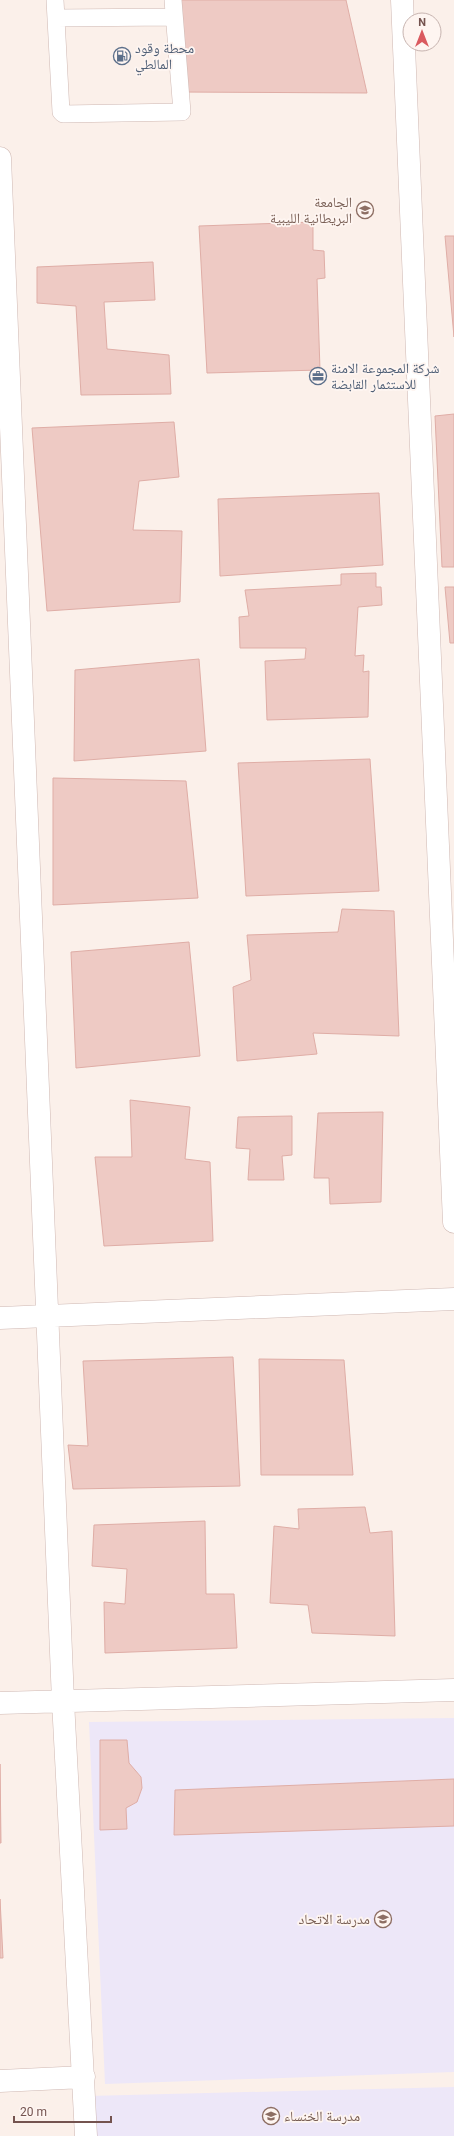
<svg xmlns="http://www.w3.org/2000/svg" width="454" height="2136" font-family="Roboto,'Noto Naskh Arabic',sans-serif">
	<rect width="100%" height="100%" fill="#fbf0ea"/>
	<path fill="#ede7f8" d="M454,1718V2072L105,2084L89,1722Z
		M454,2087V2136H89L88,2096Z"/>
	<path fill="#eecac4" stroke="#dfada6" d="M173,0H346L367,93L181,92Z
		M313,222V250L324,251L325,278L317,279L320,370L207,373L199,226Z
		M445,236H454V337Z
		M153,262L155,300L104,302L107,349L169,355L171,394L81,395L76,306L37,303V267Z
		M454,414V567H442L435,416Z
		M174,422L179,477L139,481L133,530L182,531L180,602L47,611L32,428Z
		M379,493L383,565L220,576L218,499Z
		M376,573V587H381L382,605L358,607L355,656L364,655L363,672L369,671L368,717L267,720L265,661L305,659L306,648H240L239,617L249,616L245,590L341,585V574Z
		M445,587H454V643H450Z
		M199,659L206,751L74,761L75,670Z
		M370,759L379,891L246,896L238,763Z
		M53,778L186,781L198,898L53,905Z
		M342,909L394,911L399,1036L313,1033L317,1054L237,1061L233,987L251,980L247,935L338,932Z
		M189,942L200,1056L76,1068L71,952Z
		M130,1100L190,1107L185,1159L210,1162L213,1241L104,1246L95,1157H132Z
		M383,1112L381,1202L330,1204L329,1178H314L318,1113Z
		M292,1116V1155L282,1156L284,1180H248L250,1149L236,1148L238,1117Z
		M233,1357L240,1486L73,1489L68,1445L88,1446L83,1361Z
		M259,1359L344,1360L353,1475H261Z
		M365,1507L370,1533L392,1531L395,1636L312,1633L308,1605L270,1603L274,1526L299,1529L298,1509Z
		M205,1521L206,1594H234L237,1648L105,1653L104,1602L125,1604L127,1569L92,1566L94,1525Z
		M100,1740H127L129,1763L141,1777L142,1788L137,1802L126,1808L127,1829L100,1830Z
		M0,1764L1,1843H0Z
		M454,1779V1826L174,1835L175,1790Z
		M0,1899L3,1958H0Z"/>
	<g fill="none" stroke-linecap="round" stroke-linejoin="round">
		<g stroke="#cfb8b3" stroke-width="18">
			<path id="lane" d="M55,0L61,112L63,114L182,112L173,0
				M56,18L174,17"/>
		</g>
		<g stroke="#cfb8b3" stroke-width="23">
			<path id="street" d="M402,0L454,1222
				M0,158L63,1701L86,2136
				M0,1318L454,1299
				M0,1703L454,1690
				M0,2081L84,2077"/>
		</g>
		<use href="#lane" stroke="#fff" stroke-width="17"/>
		<use href="#street" stroke="#fff" stroke-width="22"/>
	</g>
	<defs>
		<g id="fuel-ring" transform="scale(0.9)"><circle r="9.5" fill="#fef5f1" stroke="#5c6f8a" stroke-width="1.5"/><path d="M-5.5-6h7V0h2V4h1.3V-2.5L3-4.5l.8-.8L6-3V5H2.5V1h-1V6h-7ZM-4.2-4.7v3.2H.2V-4.7Z" fill="#5c6f8a"/></g>
		<g id="university-ring" transform="scale(0.9)"><circle r="9.5" fill="#fef5f1" stroke="#8d6e63" stroke-width="1.5"/><path d="M0-5L7-2L0 1L-7-2ZM-4 1L0 2.5L4 1V4Q0 6-4 4Z" fill="#8d6e63"/></g>
		<g id="office-ring" transform="scale(0.9)"><circle r="9.5" fill="#fef5f1" stroke="#5c6f8a" stroke-width="1.5"/><path d="M-6-3h4V-5.5h4V-3h4V5H-6ZM-1-4.5V-3h2v-1.5ZM-6 0V1H6V0Z" fill="#5c6f8a"/></g>
		<g id="school-ring" transform="scale(0.9)"><circle r="9.5" fill="#fef5f1" stroke="#8d6e63" stroke-width="1.5"/><path d="M0-5L7-2L0 1L-7-2ZM-4 1L0 2.5L4 1V4Q0 6-4 4Z" fill="#8d6e63"/></g>
	</defs>
	<g fill-rule="evenodd">
		<use href="#fuel-ring" x="122" y="56"/>
		<use href="#university-ring" x="365" y="210"/>
		<use href="#office-ring" x="318" y="376"/>
		<use href="#school-ring" x="383" y="1919"/>
		<use href="#school-ring" x="271" y="2116"/>
	</g>
	<g text-anchor="middle" dominant-baseline="central" stroke-width="3.5" stroke-linejoin="round" paint-order="stroke">
		<g font-size="14" fill="#4e5e75" stroke="#fef5f1" text-anchor="start">
			<text x="135" y="48">محطة وقود<tspan x="135" dy="16">المالطي</tspan></text>
			<text x="331" y="368">شركة المجموعة الامنة<tspan x="331" dy="16">للاستثمار القابضة</tspan></text>
		</g>
		<g font-size="14" fill="#785e54" stroke="#fef5f1" text-anchor="end">
			<text x="352" y="202">الجامعة<tspan x="352" dy="16">البريطانية الليبية</tspan></text>
			<text x="370" y="1919">مدرسة الاتحاد</text>
			<text x="284" y="2116" text-anchor="start">مدرسة الخنساء</text>
		</g>
	</g>
	<g transform="translate(422 32)"><circle r="19" fill="#fef5f1" stroke="#c7b4b0"/>
	<path d="M0-3L7 15L0 10L-7 15Z" fill="#da5a5f"/>
	<text y="-6" font-size="11" font-weight="bold" text-anchor="middle" fill="#74534f">N</text>
	</g>
	<path d="M14 2116v6h97v-6" fill="none" stroke="#74534f" stroke-width="2"/>
	<text x="20" y="2116" font-size="12" fill="#74534f" stroke="#fef5f1" stroke-width="3" paint-order="stroke">20 m</text>
</svg>
